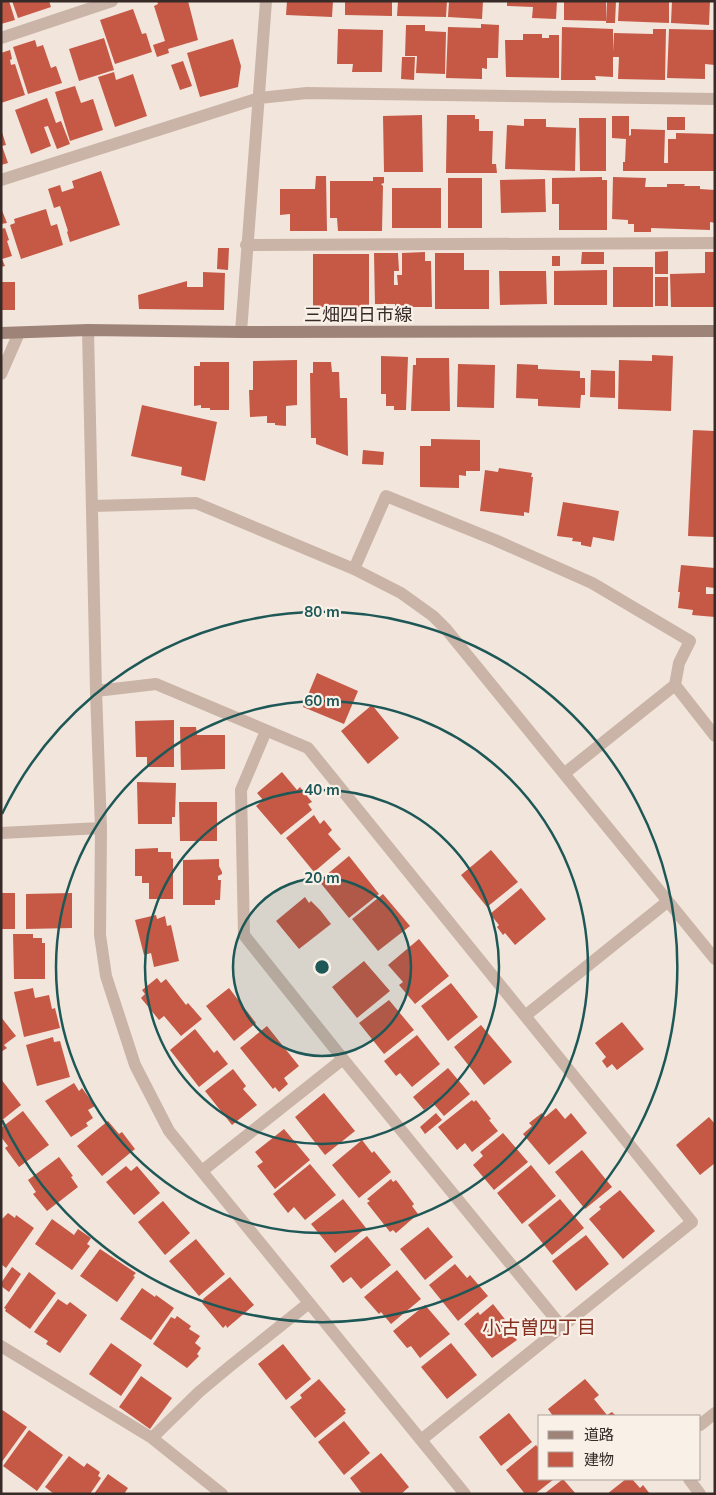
<svg xmlns="http://www.w3.org/2000/svg" width="716" height="1495" font-family="Mulish,'Noto Sans JP',sans-serif">
	<rect width="100%" height="100%" fill="#f2e5dc"/>
	<path fill="#c55946" d="M1,1H9L15,20L1,24Z
		M12,1H49L51,7L18,18Z
		M157,1H188L198,40L168,49L169,53L157,57L153,45L165,41L154,6L158,4Z
		M287,1H333L332,17L286,15Z
		M345,1H392V16L345,15Z
		M398,1H447L446,17L397,16Z
		M449,1H483L482,19L448,17Z
		M507,1H557L556,19L532,18L533,7L507,6Z
		M564,1H606V21L564,20Z
		M607,1H616L615,23H606Z
		M619,1H669V23L618,21Z
		M672,1H710L709,25L671,23Z
		M133,9L142,34L146,33L152,52L115,64L100,20Z
		M481,24L499,25L498,58H487V69L482,68V79L446,78L448,27L481,28Z
		M406,25H425V31L446,32L445,74L416,73L417,56H405Z
		M562,27L613,29V52L614,33L653,34V29H666L665,80L618,79L619,57H613V77L595,76L596,80H561Z
		M338,29L383,30L382,72H352L353,64H337Z
		M669,29L715,30V65L705,64V79L667,78Z
		M523,34H542V38H549V35H559V78L506,77L505,40H523Z
		M104,38L114,70L79,81L69,49Z
		M233,39L241,66L238,87L200,97L187,53Z
		M35,40L37,47L43,45L51,68L56,66L62,83L28,94L13,47Z
		M10,50L12,59L10,60L11,65L15,64L25,95L1,103V53Z
		M402,57H415L414,80L401,79Z
		M183,61L192,86L180,90L171,65Z
		M114,72L116,80L133,74L147,116L115,127L98,77Z
		M75,86L81,103L93,99L103,130L70,141L55,92Z
		M47,98L56,123L61,121L70,144L57,149L48,126L44,127L51,146L31,154L15,110Z
		M422,115L423,172H384L383,116Z
		M447,115H475V119H479V131H493L492,164H496L497,173H446Z
		M612,116H629V136L631,135V129L665,130L664,163H668V139H676V133L715,134V171H623V162H625L626,139L612,138Z
		M667,117H685V130H667Z
		M579,118H606V171H580Z
		M524,119H546V127L576,128L575,171L505,169L507,125L524,126Z
		M2,132L6,145L2,146L8,163L1,165Z
		M101,171L120,225L70,242L67,232L68,231L60,206L54,208L48,189L60,185L62,192L74,188L72,181Z
		M316,176H326L327,231H290V214L280,215V189H315Z
		M373,177H384V183L381,184L383,186L382,231H338L337,218H330V181H373Z
		M602,177V180H607V230H559V204H552V178Z
		M613,177L646,178L645,187H667V184H685L684,186H700V189L715,190V223L710,222V230L651,228V232H634V224H628V220L612,219Z
		M448,178H482V228H448Z
		M545,179L546,212L501,213L500,180Z
		M392,188H441V228H392Z
		M1,208L7,223L1,224Z
		M46,209L51,226L57,224L63,245L21,259L10,225L15,223L14,219Z
		M5,228L9,240L7,241L12,256L2,259L5,266L1,267V229Z
		M218,248H229L228,270L217,269Z
		M668,251V274H655V252Z
		M425,252V261H431L432,307H395V304H375L374,253H398L399,271H394V285H398L397,275H402V253Z
		M582,252H604V264H581Z
		M705,252H715V307H671L670,274L705,273Z
		M435,253H464V270H489V309H435Z
		M313,254H369V307H313Z
		M552,256H560V266H552Z
		M613,267H653V307H613Z
		M607,270V305H554V271Z
		M499,271H546L547,304L500,305Z
		M203,272L225,273L224,310L139,309L138,295L187,281V287H203Z
		M655,277H668V306H655Z
		M1,282H15V310H1Z
		M652,355L673,356L671,411L618,409L619,360L652,361Z
		M381,356L408,357L406,410H394V406H386V394H381Z
		M416,358H449L450,411H411L413,365H416Z
		M297,360V405L286,406V426L275,425V423H267V416L250,417L249,390H253V361Z
		M200,362H229V410H210V408H201V405L194,406V366H200Z
		M313,362H331L332,372H339L340,398H347L348,456L316,444V438H311L310,373H313Z
		M458,364L495,365L494,408L457,407Z
		M517,364L538,365V369L580,371V378H585V395H581L580,408L538,406V399L516,398Z
		M591,370L615,371V398L590,397Z
		M142,405L217,422L205,481L181,475L182,467L131,456Z
		M693,430L715,431V537L688,536Z
		M431,439L480,440V471H466V476L459,475V488L420,487V446H431Z
		M363,450L384,452L383,465L362,464Z
		M499,468L532,473L531,477H533L529,513L524,512V516L480,511L485,470L498,472Z
		M563,502L619,511L614,541L593,537L591,547L581,545V542L572,541L573,538L557,536Z
		M681,565L715,568V588L706,587V594H715V617L692,615L693,610L678,608L680,592H678Z
		M317,673L358,691L344,724L303,707Z
		M372,705L399,738L368,764L341,731Z
		M174,720V767H147V757H136L135,721Z
		M180,727H196L197,735H225V769L181,770Z
		M282,772L297,790L300,787L312,802L308,804L312,810L281,835L256,806L263,800L257,793Z
		M137,782L176,783L175,817H172V824H138Z
		M179,802H217V841H180Z
		M314,815L320,824L324,820L332,830L328,834L341,849L314,872L286,838Z
		M158,848V852H171V858L173,859V899H149V883H142V876H135V849Z
		M491,850L518,882L487,907L461,875Z
		M349,856L379,894L349,918L319,881Z
		M219,859V866L222,872V874L218,876V880H221L220,900H215V905H183V860Z
		M521,888L546,919L515,945L505,933L503,935L497,927L499,925L490,914Z
		M1,893H15V929H1Z
		M72,893V928L26,929V894Z
		M383,894L410,926L378,951L352,919Z
		M305,897L309,903L311,901L320,910L331,924L299,949L276,921Z
		M156,915L157,919L165,916L167,926L171,925L179,961L154,967L151,953L144,955L135,920Z
		M13,934H33V938H42V943H45V979H14Z
		M419,939L449,976L415,1004L399,985L403,982L388,965Z
		M364,961L390,991L357,1018L332,987Z
		M157,978L161,983L166,979L186,1005L188,1003L202,1019L181,1036L164,1016L159,1020L141,998L145,994L142,990Z
		M451,983L478,1017L448,1041L421,1006Z
		M33,988L35,998L49,995L52,1009L55,1008L60,1028L24,1037L14,992Z
		M229,988L256,1023L234,1041L206,1006Z
		M389,1000L414,1030L384,1054L359,1023Z
		M1,1017L16,1036L4,1045L7,1048L1,1052Z
		M622,1022L644,1049L617,1070L612,1064L607,1068L602,1061L606,1057L595,1043Z
		M481,1025L512,1062L484,1085L454,1047Z
		M267,1026L299,1066L284,1078L288,1084L279,1092L275,1087L273,1089L240,1048Z
		M195,1029L214,1053L217,1050L228,1064L199,1087L170,1050Z
		M417,1035L440,1064L412,1087L400,1073L396,1076L384,1061Z
		M53,1037L54,1042L60,1041L70,1077L37,1086L26,1045Z
		M448,1068L470,1094L444,1116L433,1103L424,1110L413,1097Z
		M233,1069L246,1086L243,1089L257,1105L232,1125L205,1091Z
		M1,1079L21,1105L1,1121Z
		M74,1083L79,1091L82,1088L95,1106L88,1110L93,1118L86,1123L88,1126L71,1137L45,1101Z
		M324,1093L355,1131L325,1155L295,1117Z
		M472,1100L474,1102L476,1100L491,1119L489,1120L498,1131L472,1152L465,1143L457,1150L438,1127Z
		M556,1108L565,1119L571,1113L587,1133L549,1165L523,1134L532,1126L529,1123L542,1113L545,1117Z
		M23,1111L49,1145L19,1167L5,1148L8,1146L1,1137V1128Z
		M436,1113L442,1120L425,1134L420,1127Z
		M709,1117L715,1124V1163L700,1175L676,1145Z
		M108,1121L119,1134L122,1132L135,1149L102,1176L77,1146Z
		M284,1129L310,1160L275,1189L257,1166L263,1162L255,1152Z
		M503,1133L528,1162L494,1190L473,1165L483,1156L480,1152Z
		M362,1140L372,1153L374,1151L391,1172L359,1198L332,1165Z
		M582,1150L612,1187L585,1209L555,1172Z
		M59,1157L73,1176L71,1177L78,1187L47,1211L33,1194L36,1192L28,1180Z
		M310,1164L336,1195L305,1220L294,1207L288,1213L273,1194Z
		M531,1165L556,1196L522,1224L497,1193Z
		M126,1166L131,1171L137,1166L160,1193L134,1215L106,1182Z
		M391,1179L393,1182L396,1180L414,1204L412,1206L418,1214L396,1233L393,1230L390,1232L367,1203L370,1201L367,1199Z
		M620,1190L655,1231L623,1259L589,1219L601,1209L599,1207Z
		M343,1199L366,1228L335,1253L311,1224Z
		M560,1199L584,1228L552,1255L528,1225Z
		M163,1201L190,1233L165,1255L138,1222Z
		M8,1213L15,1218L16,1215L34,1228L6,1268L1,1264V1220Z
		M52,1219L74,1235L78,1229L91,1238L87,1244L90,1246L72,1270L35,1244Z
		M428,1227L453,1257L425,1280L400,1249Z
		M586,1235L609,1264L576,1291L552,1261Z
		M367,1236L391,1265L361,1289L351,1277L343,1283L330,1266Z
		M196,1239L225,1274L199,1296L169,1261Z
		M100,1249L136,1273L133,1276L135,1277L117,1302L80,1276Z
		M455,1264L467,1278L470,1275L488,1296L458,1321L429,1285Z
		M12,1267L21,1274L9,1292L1,1286V1283Z
		M397,1270L421,1299L391,1324L381,1312L379,1314L364,1297Z
		M29,1272L56,1293L30,1329L5,1311L6,1309L4,1308Z
		M230,1277L254,1305L227,1328L226,1325L223,1328L202,1303L204,1301L203,1299Z
		M142,1288L155,1297L156,1295L174,1308L151,1340L120,1319Z
		M58,1299L67,1305L70,1302L87,1315L60,1353L46,1344L48,1341L34,1332Z
		M493,1304L511,1327L508,1329L517,1340L492,1358L464,1324L478,1312L480,1315Z
		M425,1305L450,1334L420,1358L411,1346L407,1348L393,1331Z
		M177,1316L191,1326L189,1329L200,1336L195,1343L201,1348L197,1354L199,1356L187,1368L153,1344L171,1317L175,1319Z
		M111,1343L142,1365L121,1396L89,1374Z
		M451,1343L477,1375L447,1399L421,1367Z
		M283,1344L311,1379L286,1400L258,1364Z
		M141,1376L172,1398L150,1429L119,1407Z
		M319,1379L346,1410L344,1411L346,1413L315,1438L290,1407L302,1398L300,1395Z
		M585,1379L599,1395L594,1399L607,1415L612,1412L616,1416H553L548,1409Z
		M1,1409L27,1427L1,1463Z
		M509,1413L532,1442L501,1466L479,1437Z
		M344,1421L370,1453L344,1475L318,1442Z
		M29,1430L63,1455L37,1491L3,1466Z
		M536,1445L540,1450V1479H554L535,1494H525L506,1470Z
		M381,1453L409,1487L401,1494H362L350,1478Z
		M69,1456L84,1467L87,1463L100,1472L98,1476L101,1478L90,1494H54L45,1487Z
		M108,1474L128,1488L124,1494H94Z
		M563,1479L576,1494H544Z
		M626,1479H632L640,1488L643,1485L650,1494H607Z"/>
	<g fill="none" stroke-linecap="round" stroke-linejoin="round">
		<path stroke="#cab4a7" stroke-width="12" d="M1,38L112,1
			M1,180L259,98L307,93L715,99
			M246,245L715,243
			M88,330L96,691L101,828L100,935L106,976L135,1065L169,1131L465,1494
			M241,332L266,1
			M1,374L19,333
			M93,506L196,503L354,569L401,593L433,616L446,629L715,959
			M354,569L386,496L495,540L592,583L690,641L679,663L675,685L565,773
			M675,685L715,736
			M96,691L156,684L308,748L692,1222L421,1440
			M266,731L241,790L244,935L343,1059L562,1327
			M1,833L101,828
			M525,1016L667,902
			M202,1171L343,1059
			M1,1346L152,1438L222,1494
			M700,1425L715,1413
			M152,1438L199,1392L229,1367L309,1303
			M689,1479L700,1494"/>
		<path stroke="#9e8379" stroke-width="12" d="M1,333L88,330L241,332L715,331"/>
	</g>
	<circle cx="322" cy="967" r="89" fill="#1d5857" fill-opacity=".12"/>
	<g fill="none" stroke="#1d5857" stroke-width="2.5">
		<circle cx="322" cy="967" r="89"/>
		<circle cx="322" cy="967" r="177"/>
		<circle cx="322" cy="967" r="266"/>
		<path d="M2 814A355 355 0 1 1 2 1120"/>
	</g>
	<g text-anchor="middle" dominant-baseline="central" stroke-width="4.5" stroke-linejoin="round" paint-order="stroke">
		<g font-size="18" fill="#372b28" stroke="#f9f0e8">
			<text x="358" y="314">三畑四日市線</text>
		</g>
		<g font-size="19" fill="#853021" stroke="#f9f0e8">
			<text x="539" y="1327">小古曽四丁目</text>
		</g>
	</g>
	<circle cx="322" cy="967" r="8" fill="#1d5857" stroke="#f9f0e8" stroke-width="2.5"/>
	<g font-size="15" text-anchor="middle" font-weight="bold" fill="#1d5857" stroke="#f9f0e8" stroke-width="4.5" stroke-linejoin="round" paint-order="stroke">
		<text x="322" y="617">80 m</text>
		<text x="322" y="706">60 m</text>
		<text x="322" y="795">40 m</text>
		<text x="322" y="883">20 m</text>
	</g>
	<rect width="716" height="1495" fill="none" stroke="#372b28" stroke-width="5"/>
	<rect x="538" y="1415" width="162" height="65" fill="#f9f0e8" stroke="#aba19b"/>
	<rect x="548" y="1431" width="25" height="8" fill="#9e8379" stroke="#aba19b"/>
	<text x="584" y="1440" font-size="15" fill="#372b28">道路</text>
	<rect x="548" y="1452" width="25" height="15" fill="#c55946" stroke="#aba19b"/>
	<text x="584" y="1465" font-size="15" fill="#372b28">建物</text>
</svg>
